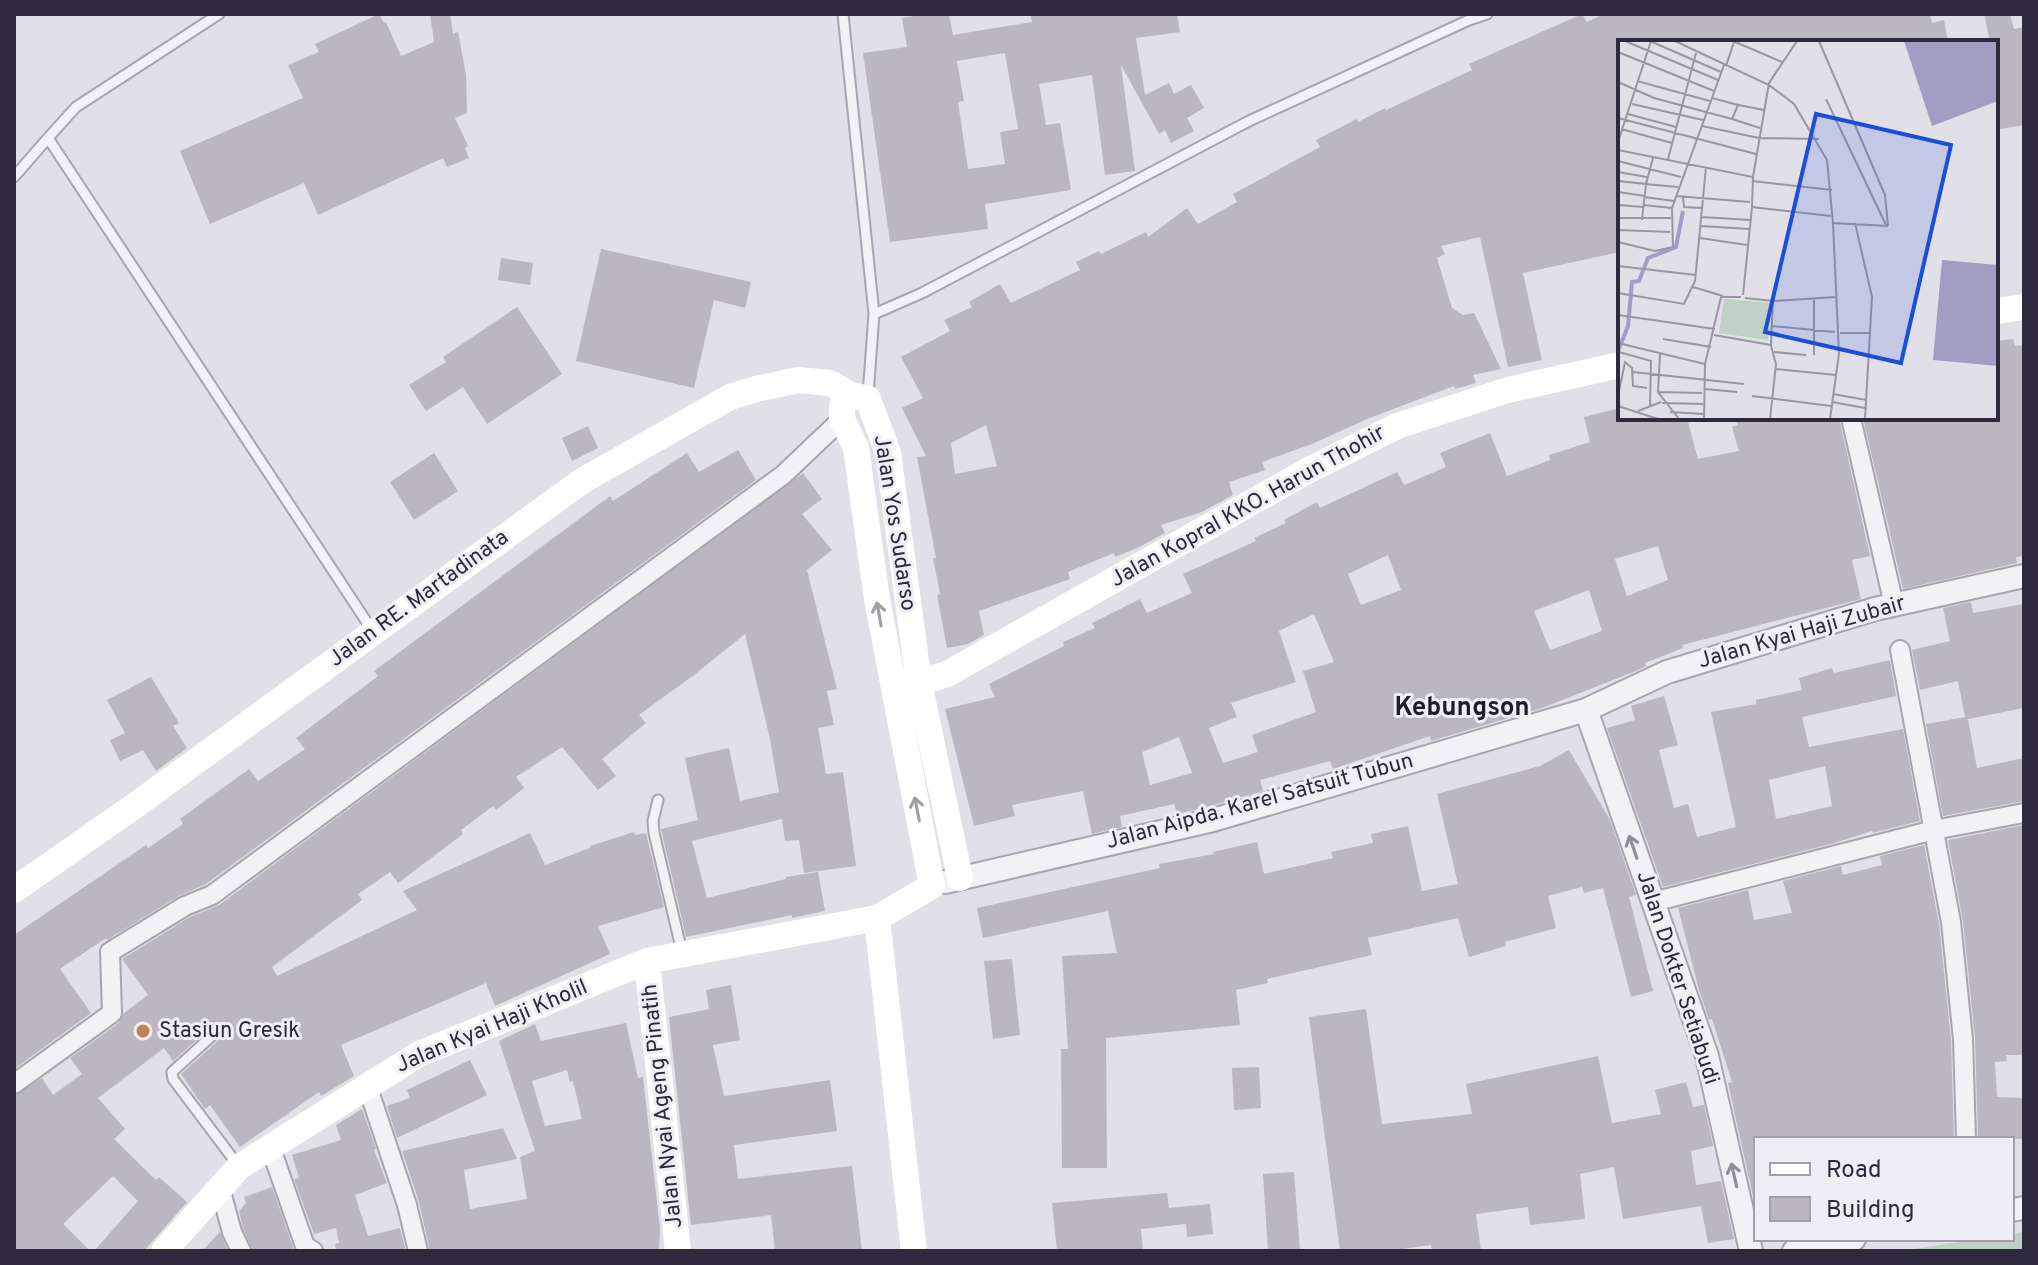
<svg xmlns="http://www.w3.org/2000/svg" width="2038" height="1265" font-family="Overpass,sans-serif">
	<rect width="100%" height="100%" fill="#e1dfe7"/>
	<path fill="#c1d0c6" d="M2024,1232V1251H1901L1978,1239H2012V1234Z"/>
	<path fill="#bab7c3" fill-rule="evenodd" d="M379,14L384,23L386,22L401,56L434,42L430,14H450L453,34L458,32L466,75L467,113L455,118L468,146L465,148L469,158L447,167L443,158L318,215L304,183L210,224L180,151L303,98L288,65L319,52L315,44Z
		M927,14H949L953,35L1032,22L1030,14H1177L1180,32L1136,38L1145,95L1169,83L1174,94L1191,85L1204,108L1187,118L1194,131L1171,143L1165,130L1159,134L1121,65L1135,171L1105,175L1092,75L1039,84L1046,125L1060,123L1071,190L985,204L988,229L890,242L863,53L907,47L902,18ZM1005,53L1018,129L1000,132L1005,164L968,169L958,102L964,101L957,61Z
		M1582,14L1587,22L1604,14H1930L1932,23L1944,20L1948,42H1620V252L1523,273L1542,360L1508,367L1480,237L1441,246L1445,254L1437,258L1452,308L1463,315L1474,313L1501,369L1473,375L1476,383L1455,389L1454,386L1367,419L1312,444L1262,462L1265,470L1229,482L1233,495L1202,512L1161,525L1165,533L1139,547L1115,557L1114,553L1068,572L1070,579L979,611L984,635L968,644L947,648L937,595L940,594L933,558H936L917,457L926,456L902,408L923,398L901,357L950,331L944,320L972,307L969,302L1000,284L1011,303L1080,270L1076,262L1099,251L1101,254L1146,232L1148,237L1187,208L1198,224L1237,202L1233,194L1320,147L1316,140L1357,119L1358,122L1385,108L1386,110L1472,70L1469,64ZM986,425L997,466L955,474L951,443Z
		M1984,14H2010L2014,29L2024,27V125L1996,130V42H1990Z
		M601,249L751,282L745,308L714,300L694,388L576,361Z
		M501,258L533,263L530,285L498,280Z
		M517,307L562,374L487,424L463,387L426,411L409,385L446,362L443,357Z
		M2013,339L2015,346L2024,345V556L2016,557L2017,563L1903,589L1863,418H1996V341Z
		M1620,408V418H1687L1698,459L1739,451L1732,427L1738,425L1736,418H1839L1870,556L1852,560L1861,599L1682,645L1683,648L1645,663L1646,666L1636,671L1542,708L1502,720L1431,741L1430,736L1333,769L1330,761L1260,780L1263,791L1217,804L1177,814L1174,804L1120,816L1122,827L1092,834L1083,791L1012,805L1015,816L974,826L945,709L995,697L989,684L1064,646L1063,642L1095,628L1092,623L1140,599L1147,613L1192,593L1183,574L1256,541L1254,538L1286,523L1284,520L1317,502L1320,508L1397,472L1404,485L1446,467L1440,453L1490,433L1507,476L1550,460L1549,455L1590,442L1584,417ZM1658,546L1668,580L1627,596L1615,559ZM1388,555L1401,590L1361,605L1348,574ZM1589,590L1602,631L1550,650L1534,611ZM1314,614L1334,662L1303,671L1316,712L1252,735L1258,752L1223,763L1209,728L1237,717L1231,703L1296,682L1279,631ZM1179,737L1192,773L1150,785L1142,752Z
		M588,426L598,448L572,461L562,438Z
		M738,450L756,480L206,884L179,896L107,940L106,938L60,969L91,1013L14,1069V935L146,845L148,848L183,824L180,819L249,769L258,781L305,749L296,738L378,676L374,671L610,496L613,501L687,453L699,472Z
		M434,453L458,491L414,520L390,482Z
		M803,473L822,499L802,514L832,550L807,570L837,689L827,691L834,725L818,728L826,774L843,772L856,866L804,873L799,840L785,841L782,819L692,841L707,898L786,879V877L818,872L825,911L792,918V915L686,937L661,829L698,820L685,758L729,748L740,801L779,792L770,739L745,634L694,675L639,715L646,723L602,759L616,776L598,790L562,747L516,777L524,788L496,810L493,806L461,830L463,834L398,883L390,872L358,894L362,900L272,967L277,976L417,910L403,891L530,833L545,865L590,848V846L634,832L635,835L646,833L664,907L598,926L610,954L495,1006L486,983L341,1045L354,1076L321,1096L319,1092L240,1147L210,1105L205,1109L181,1074L219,1040V1031L215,1028L209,1029L173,1061L164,1048L98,1098L125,1129L114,1139L156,1180L159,1177L187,1202L144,1251H94L138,1201L113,1176L63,1224L90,1251H14V1096L42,1078L53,1095L82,1074L70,1058L119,1023L124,1013L148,995L122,959L190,917L219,905Z
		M1971,602L1973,613L2024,604V708L1968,719L1977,768L2024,758V801L1943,816L1926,724L1965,717L1958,681L1920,690L1912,650L1950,641L1943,608Z
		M1890,660L1896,696L1802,717L1809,747L1903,729L1920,821L1873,833L1872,831L1834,843L1663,887L1607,728L1635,720L1631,706L1664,696L1678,745L1659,750L1674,808L1688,804L1697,837L1736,827L1711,712L1756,704V700L1802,690L1799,678L1832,668L1834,673ZM1825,766L1832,806L1776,819L1769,780Z
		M151,677L179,723L173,726L187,748L156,771L143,750L120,761L110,740L125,733L107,700Z
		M1569,750L1610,820L1636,895L1629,897L1653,991L1631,997L1603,888L1584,893L1582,887L1548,896L1556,928L1505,942L1506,946L1469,957L1458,918L1368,938L1372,955L1267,979L1268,983L1236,990L1240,1025L1106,1038L1107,1168H1062L1061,1049H1068L1062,956L1117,953L1108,911L983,938L977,908L1160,868L1159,864L1214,854L1213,852L1257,842L1264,874L1333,858L1331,852L1373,843L1371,834L1408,826L1422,891L1458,884L1437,794L1540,766Z
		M2024,825V1055H2006L2007,1061L1995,1062L1997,1097L2024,1098V1139H1978L1975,1038L1963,921L1948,840Z
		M1924,845L1939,924L1951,1040L1954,1139H1756V1210L1728,1083L1732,1082L1712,1019L1709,1020L1699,990L1678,908L1748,890L1754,920L1792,913L1783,881L1841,866L1843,875L1882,865L1880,856Z
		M1012,959L1020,1035L993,1039L984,961Z
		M731,985L740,1040L713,1045L724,1096L830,1080L837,1131L734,1145L738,1179L852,1166L862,1251H775L771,1215L691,1225L669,1017L709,1009L706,990Z
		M1366,1009L1382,1124L1472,1114L1466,1084L1598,1056L1612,1123L1661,1114L1655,1090L1686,1082L1693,1107L1704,1105L1713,1146L1691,1151L1696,1185L1721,1181L1734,1239L1708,1243L1701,1206L1623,1219L1614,1167L1580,1174L1585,1219L1530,1225L1528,1207L1476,1214L1481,1251H1432L1431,1245L1387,1251H1340L1309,1017Z
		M626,1023L638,1078L643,1077L660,1229L659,1251H430L419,1202L402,1151L503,1128L517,1159L464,1170L470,1209L527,1199L520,1157L535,1151L499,1041L535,1024L541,1041ZM567,1070L570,1082L573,1081L582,1119L545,1126L532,1081Z
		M470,1060L487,1095L397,1138L387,1106L410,1098L407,1090Z
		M1259,1067L1261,1108L1234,1110L1232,1068Z
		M362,1109L376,1149L374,1150L387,1183L355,1195L368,1236L400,1228L406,1251H336L335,1244L339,1243L336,1228L314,1234L294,1179L299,1178L292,1155L341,1140L336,1125Z
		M1294,1172L1300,1251H1268L1263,1174Z
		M272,1187L294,1250V1251H253L243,1228L239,1211L246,1203L244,1197Z
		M1167,1193L1169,1208L1210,1204L1213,1234L1187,1237L1186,1224L1141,1229L1143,1251H1057L1052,1203Z
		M220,1232L228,1251H202Z"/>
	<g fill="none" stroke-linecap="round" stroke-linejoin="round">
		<g stroke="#a8a5b0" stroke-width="13">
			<path id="service" d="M219,14L76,107L48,138L372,630
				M843,14L874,314L868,395
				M14,177L48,138
				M874,314L922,293L1249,121L1469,20L1487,14
				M658,800L653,821L654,833L682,952
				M213,1035L172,1072L173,1079L237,1164"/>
		</g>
		<g stroke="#a8a5b0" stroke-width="22">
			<path id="minor" d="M1851,418L1894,605
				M1900,650L1951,922L1963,1039L1966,1139
				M1653,902L1934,830L2024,813
				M14,1084L112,1013L110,952L185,906L212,895L783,475L842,419
				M367,1085L407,1205L418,1251
				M270,1146L305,1246L313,1251
				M220,1188L232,1232L241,1251"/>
		</g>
		<g stroke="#a8a5b0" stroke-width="26">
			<path id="tertiary" d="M1586,710L1707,1056L1751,1251
				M945,882L1213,820L1586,710L1667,672L1875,609L2024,576
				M2012,1210L2024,1208
				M1794,1251L1854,1239"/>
		</g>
		<use href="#service" stroke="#f2f1f5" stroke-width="9"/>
		<use href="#minor" stroke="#f2f1f5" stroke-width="18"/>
		<use href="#tertiary" stroke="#f2f1f5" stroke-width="22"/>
		<path stroke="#fff" stroke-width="26" d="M1996,311L2024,307
			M904,687L947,674L1309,470L1397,426L1508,390L1620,365
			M14,890L133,807L582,481L730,397L756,389L798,380L830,383L851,395L868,399L888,453L919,683L960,878
			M877,918L914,1251
			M647,961L678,1251
			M164,1251L239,1167L419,1054L647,961L877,918L932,886L877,599L856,448L842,419V406L851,395"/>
	</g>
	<defs><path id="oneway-shaft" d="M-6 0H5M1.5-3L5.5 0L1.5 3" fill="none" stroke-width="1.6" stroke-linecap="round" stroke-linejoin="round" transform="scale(2)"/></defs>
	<g stroke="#a19fa7">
		<use href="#oneway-shaft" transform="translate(879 614) rotate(-100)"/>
		<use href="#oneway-shaft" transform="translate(917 809) rotate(-101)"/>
	</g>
	<g stroke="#908d98">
		<use href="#oneway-shaft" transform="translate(1633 847) rotate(-109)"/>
		<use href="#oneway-shaft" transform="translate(1734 1175) rotate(-103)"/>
	</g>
	<circle fill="#c0834f" stroke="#efeef5" stroke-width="3" cx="143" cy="1031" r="8"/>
	<g text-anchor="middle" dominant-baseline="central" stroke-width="6" stroke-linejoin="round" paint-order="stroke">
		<g font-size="22" fill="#2e293c" stroke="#efeef5">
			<text transform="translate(1248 507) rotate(-29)">Jalan Kopral KKO. Harun Thohir</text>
			<text transform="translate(894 523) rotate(81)">Jalan Yos Sudarso</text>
			<text transform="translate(419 599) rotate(-36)">Jalan RE. Martadinata</text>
			<text transform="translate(1802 633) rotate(-16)">Jalan Kyai Haji Zubair</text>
			<text transform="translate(1260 802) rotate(-15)">Jalan Aipda. Karel Satsuit Tubun</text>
			<text transform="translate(1677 978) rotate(72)">Jalan Dokter Setiabudi</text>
			<text transform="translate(492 1027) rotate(-23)">Jalan Kyai Haji Kholil</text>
			<text transform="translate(663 1106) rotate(-96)">Jalan Nyai Ageng Pinatih</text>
		</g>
		<g font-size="22" fill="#2e293c" stroke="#efeef5" text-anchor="start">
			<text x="159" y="1031">Stasiun Gresik</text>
		</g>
		<g font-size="26" font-weight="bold" fill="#201c2d" stroke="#efeef5">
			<text x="1462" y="708">Kebungson</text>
		</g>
	</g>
	<g transform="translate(1618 40)">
		<rect width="380" height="380" fill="#e1dfe7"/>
		<path d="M106,259L152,263L150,300L101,293Z" fill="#c1d0c6"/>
		<path d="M286,1H380V61L314,86ZM324,220L380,225V326L315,320Z" fill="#a29dc3"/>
		<path fill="none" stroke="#a29dc3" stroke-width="4" d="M0,311L10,286L14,242L21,241L30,218L58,207L65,171"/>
		<path fill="none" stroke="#9996a3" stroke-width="2" d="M7,1L100,40M32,1L103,32M57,1L151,45L176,64L209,120L215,183L270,186M115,1L164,22M201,1L267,155L270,186M0,12L96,51M108,26L116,2M19,41L92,61M0,42L36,58L114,79L120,65L146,70M94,58L120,65M208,59L268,185M14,64L85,80M10,74L58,87M0,78L138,114M114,79L142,88M84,86L141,98L201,99M3,89L54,103M0,102L33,1M0,110L135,137L134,167L213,176M35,118L28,144L60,147M50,119L78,13M0,121L63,137M0,132L29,137M135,137L151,43L179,1M0,141L28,144L24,180M134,141L214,150M0,152L27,156M58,156L132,162M26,157L56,161M65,157L66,167L84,168M0,165L25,167M25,165L54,168M84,177L132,180M0,178H53M237,183L254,257L247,379M83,186L131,189M0,190L52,192M82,198L129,205M0,202L37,211L55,207L54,168L106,25M0,226L78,235M75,247L105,256M0,253L66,264L77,241L88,127M125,255L134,167M155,261L218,257M0,275L97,289M154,286L217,292M222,293H251M96,295L153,305L155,261L127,258M45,299L93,307M0,303L87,324L86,379M1,312L33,321L32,365M156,312L188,315M42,314L40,352L61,379M196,315V259M87,324L103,257H123M157,329L218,335M15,332L126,344M87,349L119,352M40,352L84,353M215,354L248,360M0,356L7,322L14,328L15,346L29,348M134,356L213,366M214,362L247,368M44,363L85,364M0,366L40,379M20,371L43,362M52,372L86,374M152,379L158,324L153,306M212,379L221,314L215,183"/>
		<path fill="#1d4ed8" fill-opacity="0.15" stroke="#1d4ed8" stroke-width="4" d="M198,74L333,105L283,323L147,292Z"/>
		<rect width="380" height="380" fill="none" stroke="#2e293c" stroke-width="4"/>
	</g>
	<rect width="2038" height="1265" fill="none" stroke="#2e293c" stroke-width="32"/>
	<rect x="1754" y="1137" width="260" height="104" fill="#efeef5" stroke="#a29fab" stroke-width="2"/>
	<rect x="1770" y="1163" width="40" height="12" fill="#ffffff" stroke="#a29fab" stroke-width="2"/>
	<text x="1826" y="1177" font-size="24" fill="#2e293c">Road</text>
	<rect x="1770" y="1197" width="40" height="24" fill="#bab7c3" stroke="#a29fab" stroke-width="2"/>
	<text x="1826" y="1217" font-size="24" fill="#2e293c">Building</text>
</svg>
